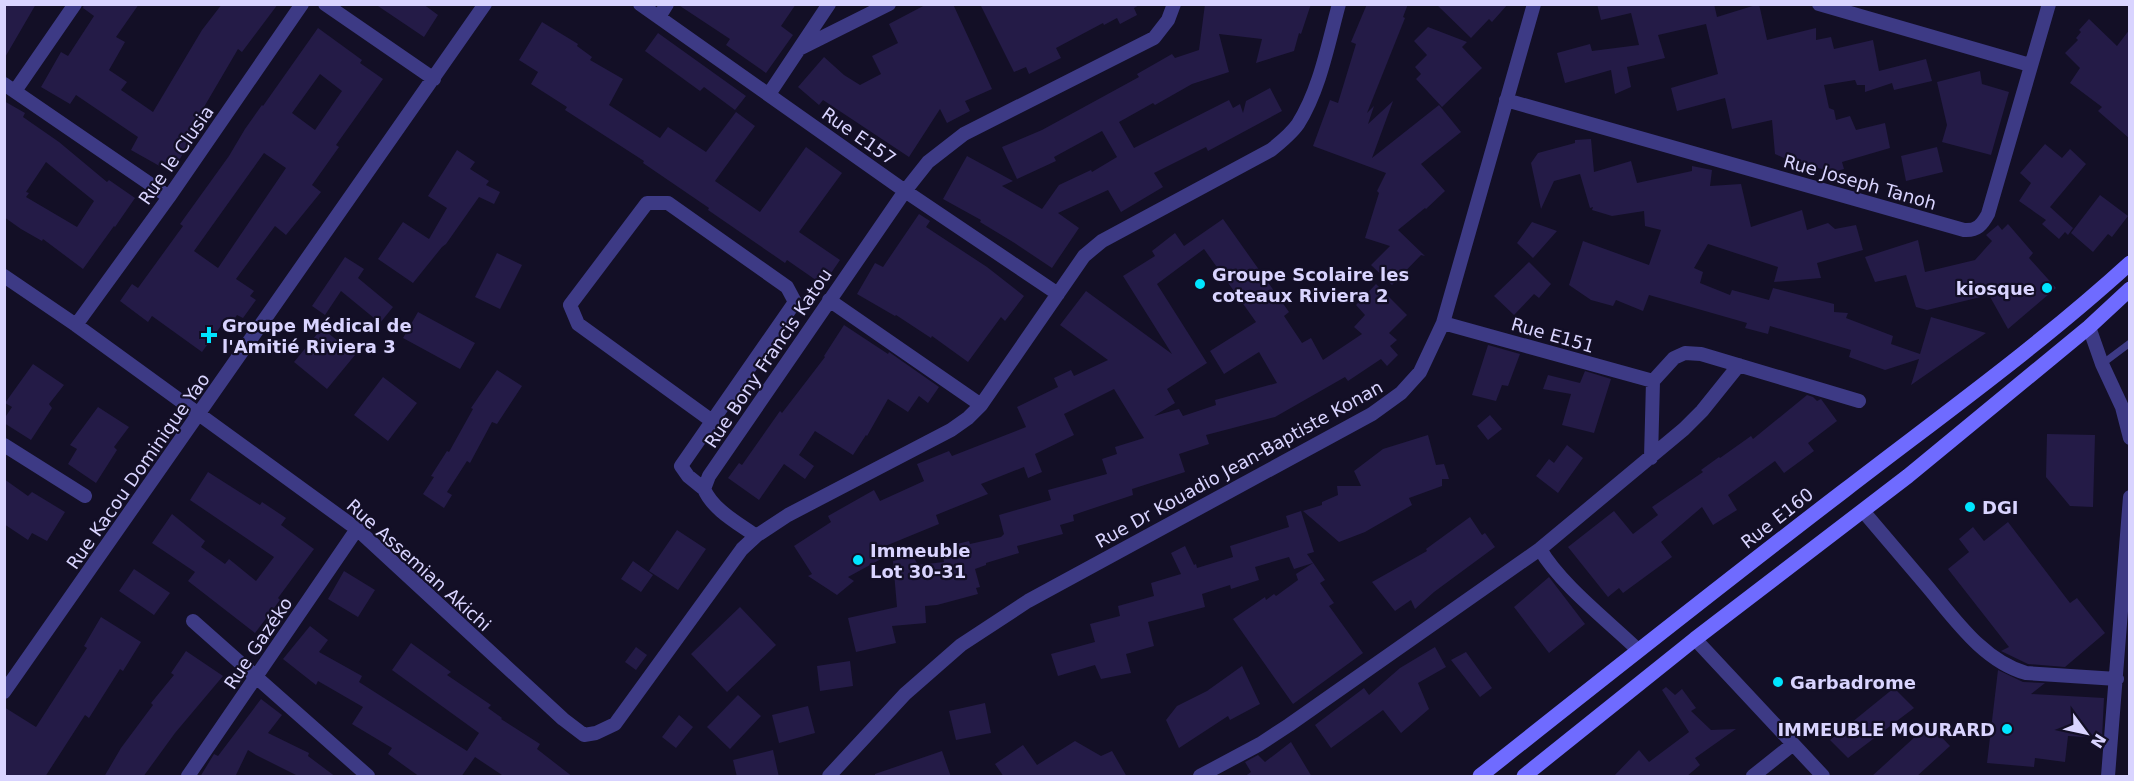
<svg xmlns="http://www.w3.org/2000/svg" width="2134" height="781" font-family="'DejaVu Sans',sans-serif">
	<rect width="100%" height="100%" fill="#130f26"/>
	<path fill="#241b47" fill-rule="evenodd" d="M4,4H36L4,59Z
		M84,4H139L116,37L125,42L109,70L127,82L121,90L153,112L202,30L222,4H278L242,52L238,49L204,107L208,109L172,173L131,150L138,137L76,95L70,104L41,87L61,52L68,56L94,16L83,8Z
		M375,4H423L438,15L424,37Z
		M677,4H796L781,26L793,35L766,73L726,45L730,39Z
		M927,4H953L992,89L965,101L970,111L947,123L940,109L909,157L823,100L819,105L798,87L824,57L844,75L860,85L881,74L872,56L898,43L889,24Z
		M980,4H1141L1134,8L1137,15L1120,24L1117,18L1104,25L1103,23L1056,48L1061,58L1029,74L1026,67L1014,72Z
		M1205,4H1311L1301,34L1299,33L1294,51L1256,63L1262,39L1219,34L1229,72L1192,84L1155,105L1153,103L1119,122L1134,148L1229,100L1233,108L1240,104L1243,113L1246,101L1270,88L1282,111L1208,151L1206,147L1154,173L1163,187L1121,212L1108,190L1058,213L1079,228L1052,268L1013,242L980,222L981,220L943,199L967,156L1013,181L1002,186L1042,209L1059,185L1091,170L1092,172L1117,157L1102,131L1054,157L1056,161L1017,179L1002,147L1042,130L1139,77L1137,74L1172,54L1175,58L1199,50Z
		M1367,4H1408L1403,17L1405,18L1367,113L1374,106L1368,124L1393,101L1372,158L1439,105L1461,132L1421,164L1445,191L1426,209L1425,208L1398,230L1425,256L1421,255L1392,285L1371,265L1390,246L1365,238L1379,193L1377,191L1386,173L1313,146L1330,100L1338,103L1356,44L1351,42Z
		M1436,4H1508L1492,22L1489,19L1471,38Z
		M1597,4H1714L1717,17L1759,4L1767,40L1816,28V40L1831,37L1834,49L1873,40L1879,71L1926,59L1932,81L1894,90L1892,83L1865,92V85H1857L1855,80L1824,85L1829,108L1834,110L1836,120L1850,116L1856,130L1885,123L1890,148L1842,162L1844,169L1833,172L1807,165L1788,155L1786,159L1775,154L1772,120L1732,129L1725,98L1677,111L1671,88L1718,74L1706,24L1658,35L1665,58L1627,67L1631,87L1615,94L1611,70L1565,83L1557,53L1590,44L1592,51L1639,45L1631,13L1601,20Z
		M2089,19L2117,46L2130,29V139L2098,111L2102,107L2070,83L2080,68L2065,53L2078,40L2076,38L2081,32L2079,30Z
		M542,22L578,44L577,46L592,57L590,60L623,79L609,105L660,138L668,127L706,152L736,112L755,126L715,181L760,212L806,147L842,173L799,232L840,260L823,285L787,260L785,263L708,210L709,208L643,163L644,161L565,110L567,107L531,84L538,72L519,60Z
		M1428,27L1467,42L1462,47L1482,68L1442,107L1416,79L1421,74L1415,67L1427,55L1414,41Z
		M318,28L362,60L360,63L383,79L336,145L339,147L312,185L321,192L286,235L275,226L236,279L254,291L250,296L256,300L243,318L237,315L232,323L226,319L202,352L152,316L148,322L120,301L132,284L138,288L183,226L180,224L229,156L245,129L262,105L263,106ZM320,74L342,91L315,130L292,113ZM264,153L286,168L218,268L194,251Z
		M658,33L746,96L735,110L704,87L700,91L645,51Z
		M1980,71L1982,84L2009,92L1991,155L1942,142L1947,125L1937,82Z
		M4,101L25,113L23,117L59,142L107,182L109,180L135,198L115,227L114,226L83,269L43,239L42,241L21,229L4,217ZM46,162L94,201L77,227L26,197L29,193L26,192Z
		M1591,139L1594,172L1631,161L1637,183L1692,171V166L1712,170L1710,186L1741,184L1751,227L1802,210L1807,230L1828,223L1835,229L1856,225L1863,250L1817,263L1821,278L1774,282L1778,267L1708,244L1694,268L1703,272L1700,283L1730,295L1732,290L1769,300L1773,288L1834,304V312L1848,313L1846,318L1893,336L1891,344L1920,354L1931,317L1986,333L1911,385L1919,359L1885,370L1849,357L1851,350L1770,326L1768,334L1745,328L1747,323L1649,295L1643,311L1616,300L1613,306L1591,300L1569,285L1583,241L1649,265L1661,230L1645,226L1644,211L1612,216L1592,210L1593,207L1590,208L1580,174L1554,181L1541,209L1531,163L1538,153L1575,143V140Z
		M2045,144L2062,158L2070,149L2086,164L2050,207L2073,228L2068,235L2065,232L2059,239L2042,224L2046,220L2019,201L2031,183L2020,173Z
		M1937,147L1943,172L1906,181L1901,156Z
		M457,150L475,162L470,169L489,181L486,185L500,192L494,204L479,197L446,244L442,247L413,283L378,259L403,222L429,239L447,208L428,196Z
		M2100,195L2128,216L2112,237L2108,234L2093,252L2071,233Z
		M919,214L930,221L926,227L987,267L1024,296L1005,321L1001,317L968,362L932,336L931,338L896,315L895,316L857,294L875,263L883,267Z
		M1223,219L1289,312L1284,316L1302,343L1311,338L1323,360L1362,334L1354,327L1365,315L1356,305L1376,284L1407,315L1389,333L1397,340L1390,346L1398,355L1387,366L1381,359L1348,381L1345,377L1275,417L1206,435L1209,444L1179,454L1185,472L1132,489L1133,495L1073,515L1074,521L1060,525L1063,534L1017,546L1019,553L986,563V565L975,569L980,587L976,588L978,594L937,605L925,606L926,623L892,626L896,643L856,652L848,618L897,607L893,561L913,556L918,565L944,562L941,548L969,541L970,544L1001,537L1004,534L999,515L1051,500L1048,490L1107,474L1102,459L1117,454L1115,447L1144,438L1114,389L1064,414L1074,435L1035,454L1042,472L1028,478L1024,467L981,484L988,494L936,515L939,524L878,549L881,559L848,577L854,581L837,595L808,576L812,574L794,546L831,522L828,516L874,490L880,501L924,481L917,464L949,451L952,456L1026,427L1017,407L1058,387L1054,378L1071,370L1074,376L1108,360L1060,325L1086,291L1172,354L1123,276L1155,256L1152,251L1175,233L1184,246ZM1204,249L1256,322L1210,351L1224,374L1259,352L1277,383L1215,400L1216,405L1183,416L1179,409L1154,416L1175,403L1167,389L1207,363L1157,284Z
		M1532,222L1557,231L1533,258L1517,243Z
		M2008,224L2033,253L2029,258L2056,288L2008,329L1989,295L1927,310L1916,307L1906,275L1875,282L1865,257L1918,240L1925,272L1975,260L1992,241L1986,235L1998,225L2002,230Z
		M497,253L522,265L500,309L475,297Z
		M345,257L364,269L358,278L393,307L380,323L341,291L325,315L312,306Z
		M1529,262L1551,284L1539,298L1534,294L1514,315L1494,296Z
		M418,312L475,343L460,369L403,338Z
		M844,325L888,354L889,352L939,387L928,403L919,396L908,412L888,399L867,436L866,435L853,455L815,431L799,455L814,466L805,479L784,464L759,500L728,478L739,463L742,465L780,411L782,413L825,357L824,356Z
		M322,328L355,355L327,389L294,362Z
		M1488,345L1520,354L1508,386L1502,385L1496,401L1472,395Z
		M33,364L64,385L49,404L52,408L31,440L4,423V419L12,407L5,403Z
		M497,370L522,386L497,424L492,422L470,463L467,461L447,492L452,495L444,508L423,494L434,477L431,476L447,451L449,452L473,409L471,408Z
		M1585,371L1611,379L1594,433L1562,425L1571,394L1543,389L1548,375L1580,383Z
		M383,377L417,403L388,441L354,415Z
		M1807,395L1813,397L1817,401L1821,399L1837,421L1808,443L1814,451L1784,473L1775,461L1728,495L1737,510L1713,525L1702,507L1661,542L1672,557L1623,593L1619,588L1608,597L1568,547L1614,511L1633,534L1658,515L1652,507L1703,472L1701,470L1719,457L1720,458L1751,436L1753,439Z
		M98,407L129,427L114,447L117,450L96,483L68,464L77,449L70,445Z
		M1490,415L1502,429L1488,440L1477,426Z
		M2047,434L2095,435L2093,507L2070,506L2046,477Z
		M1428,435L1436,465L1444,464L1449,479H1442V486L1409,498L1412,505L1365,532L1339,542L1303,511L1322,505V502L1338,495L1337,486H1361L1354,471L1383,449Z
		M1567,445L1583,458L1558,493L1536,476L1549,459L1554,463Z
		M208,472L260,505L262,502L286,518L281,525L314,549L278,598L280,600L255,633L188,581L195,572L152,543L172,514L205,541L201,547L225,564L229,559L256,581L274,557L190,500Z
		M4,479L28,496L32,492L65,512L47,541L32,533L28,540L4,524Z
		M1301,511L1314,552L1307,554L1325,580L1320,583L1334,603L1329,606L1363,653L1293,704L1233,619L1265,597L1266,600L1274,594L1276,596L1298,580L1296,574L1313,563L1294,569L1289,557L1255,567L1259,580L1231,589L1230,585L1202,594L1205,607L1148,622L1154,646L1126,654L1131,673L1101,679L1095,665L1058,676L1051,654L1095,642L1090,624L1120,616L1118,606L1154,596L1151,583L1181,574L1171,553L1185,546L1194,565L1196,564L1197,568L1233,557L1230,546L1289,527L1286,516Z
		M1470,517L1482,535L1485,533L1495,547L1434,592L1415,609L1411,600L1395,611L1372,582L1427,551L1426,549Z
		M2008,522L2070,603L2077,598L2105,633L2065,667L2028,664L2001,651L2009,647L1948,569L1969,552L1959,539L1973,527L1984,541Z
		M677,530L706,549L678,590L649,571Z
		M633,561L653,575L641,592L621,579Z
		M134,569L170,593L154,615L119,591Z
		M344,571L375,590L358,617L328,599Z
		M1549,577L1585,624L1549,653L1514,607Z
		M740,607L776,645L727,692L691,654Z
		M101,617L141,642L123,671L120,669L89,718L85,715L45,777H4V707L36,727L87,648L84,646Z
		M310,626L328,640L319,652L362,676L359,682L467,751L479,733L392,670L411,643L451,672L447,675L491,705L488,708L502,718L501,719L540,744L537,749L573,777H505L475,757L461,777H420L388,754L392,748L352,724L363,707L318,681L316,685L283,659Z
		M636,647L647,655L636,670L625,662Z
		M1435,647L1446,667L1418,683L1429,709L1401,733L1383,710L1331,748L1315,725L1364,688L1369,695L1400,668Z
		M186,651L223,676L175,733L143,777H104L121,748L153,705L151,703L174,675L171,673Z
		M1466,652L1492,688L1480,697L1451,660Z
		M850,661L853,686L820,691L817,666Z
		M1242,666L1260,704L1230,720L1228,716L1179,748L1166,720L1177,706L1207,691Z
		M1998,670L2023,682L2045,683L2031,694L2104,698L2102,738L2068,736L2065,762L2035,758L2034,767L1987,763Z
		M1666,687L1675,695L1682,689L1696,708L1691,711L1711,730L1736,729L1695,758L1700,765L1686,777H1613L1639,750L1649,762L1689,732L1662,690Z
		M1894,688L1914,708L1848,758L1830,740Z
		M738,695L761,716L730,749L707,727Z
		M261,699L282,715L268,733L309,753L308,756L336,777H300L256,755L248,750L235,777H200L214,754L218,756Z
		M985,703L991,733L956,740L949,711Z
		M808,706L815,733L779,743L772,715Z
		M679,715L693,727L676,748L662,737Z
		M1929,724L1950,746L1916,777H1871Z
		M1075,741L1101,756L1112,751L1127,777H1004L995,764L1023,745L1037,765Z
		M1291,742L1312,777H1244L1251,772L1245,762L1258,755L1265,762Z
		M773,750L779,777H737L733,760Z
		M942,751L951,777H875V774Z"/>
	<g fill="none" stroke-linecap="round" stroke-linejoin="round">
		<path stroke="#3d3a85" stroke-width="7" d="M2102,364L2130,343"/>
		<path stroke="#3d3a85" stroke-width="14" d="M325,4L434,79
			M640,4L905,191L1058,294
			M1819,4L2030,65
			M659,17L667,4
			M799,49L889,4
			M4,84L169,197
			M15,91L75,4
			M769,94L829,4
			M1506,100L1964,230C1977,231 1982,225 1988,214L2049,4
			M4,276L76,325L357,529L563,719L584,735L596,733L615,724L742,549L756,536L788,515L951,430L968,418L981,405L1084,256L1102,241L1271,150C1281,142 1291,134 1298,124C1320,89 1328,44 1339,4
			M829,300L981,405
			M1443,323L1653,381
			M76,325L169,197L302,4
			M2089,327L2102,364L2122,407L2130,438
			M4,445L85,496
			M1651,458L1653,381L1674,358L1685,353L1701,354L1859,401
			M704,489L688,476L681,466L795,302L787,287L668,203H647L570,305L578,324L712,421
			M1863,511C1884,536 1905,560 1926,585C1954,618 1983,661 2026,673L2117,679
			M756,536C738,523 713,510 704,489L709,476L905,191L928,162L964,134L1154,38L1168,20L1174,4
			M1540,549C1560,584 1608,621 1638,650
			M193,621L368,776
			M1695,639L1823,776
			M4,692L485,4
			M188,776L357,529
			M829,776L905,694L961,645L1028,601L1372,414L1401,393L1420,372L1443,323L1534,4
			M1200,776L1260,744L1289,725L1540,549L1684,429L1702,411L1739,365
			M1753,776L1792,745
			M2108,776L2130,497"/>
		<path stroke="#6f6bff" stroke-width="15" d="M1480,776C1601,680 1722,584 1845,490C1941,416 2040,345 2130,263
			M1524,776L1695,639L1908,476L2089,327L2130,289"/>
	</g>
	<g fill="#00e5ff" stroke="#130f26" stroke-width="2">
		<circle cx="1200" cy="284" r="6"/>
		<circle cx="2047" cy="288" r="6"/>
		<path d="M206 326h6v6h6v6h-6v6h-6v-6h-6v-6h6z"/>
		<circle cx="1970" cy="507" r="6"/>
		<circle cx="858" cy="560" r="6"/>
		<circle cx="1778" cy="682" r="6"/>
		<circle cx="2007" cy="729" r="6"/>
	</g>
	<g text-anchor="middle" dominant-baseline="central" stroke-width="4.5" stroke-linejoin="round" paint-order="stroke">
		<g font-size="18" fill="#d9d4ff" stroke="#130f26">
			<text transform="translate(859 136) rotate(35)">Rue E157</text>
			<text transform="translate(176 155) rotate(-55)">Rue le Clusia</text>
			<text transform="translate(1860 182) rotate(16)">Rue Joseph Tanoh</text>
			<text transform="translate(1553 335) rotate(16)">Rue E151</text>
			<text transform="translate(768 358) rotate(-56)">Rue Bony Francis Katou</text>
			<text transform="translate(1239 464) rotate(-29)">Rue Dr Kouadio Jean-Baptiste Konan</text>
			<text transform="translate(138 471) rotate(-55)">Rue Kacou Dominique Yao</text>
			<text transform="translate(1777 518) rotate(-38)">Rue E160</text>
			<text transform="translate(419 565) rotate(42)">Rue Assemian Akichi</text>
			<text transform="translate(258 643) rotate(-56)">Rue Gazéko</text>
		</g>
		<g font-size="18" font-weight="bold" fill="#d9d4ff" stroke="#130f26" text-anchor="start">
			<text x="1212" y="274">Groupe Scolaire les<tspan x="1212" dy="21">coteaux Riviera 2</tspan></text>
			<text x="2035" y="288" text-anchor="end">kiosque</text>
			<text x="222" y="325">Groupe Médical de<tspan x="222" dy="21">l'Amitié Riviera 3</tspan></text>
			<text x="1982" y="507">DGI</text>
			<text x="870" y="550">Immeuble<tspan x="870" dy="21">Lot 30-31</tspan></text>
			<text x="1790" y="682">Garbadrome</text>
			<text x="1995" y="729" text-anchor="end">IMMEUBLE MOURARD</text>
		</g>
	</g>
	<rect width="2134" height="781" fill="none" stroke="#d9d4ff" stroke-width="12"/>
	<g transform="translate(2086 733) rotate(123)" stroke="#130f26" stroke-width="4.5" paint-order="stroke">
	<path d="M0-4.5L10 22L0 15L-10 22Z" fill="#d9d4ff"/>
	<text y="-9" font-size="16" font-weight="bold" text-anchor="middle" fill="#d9d4ff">N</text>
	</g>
</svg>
